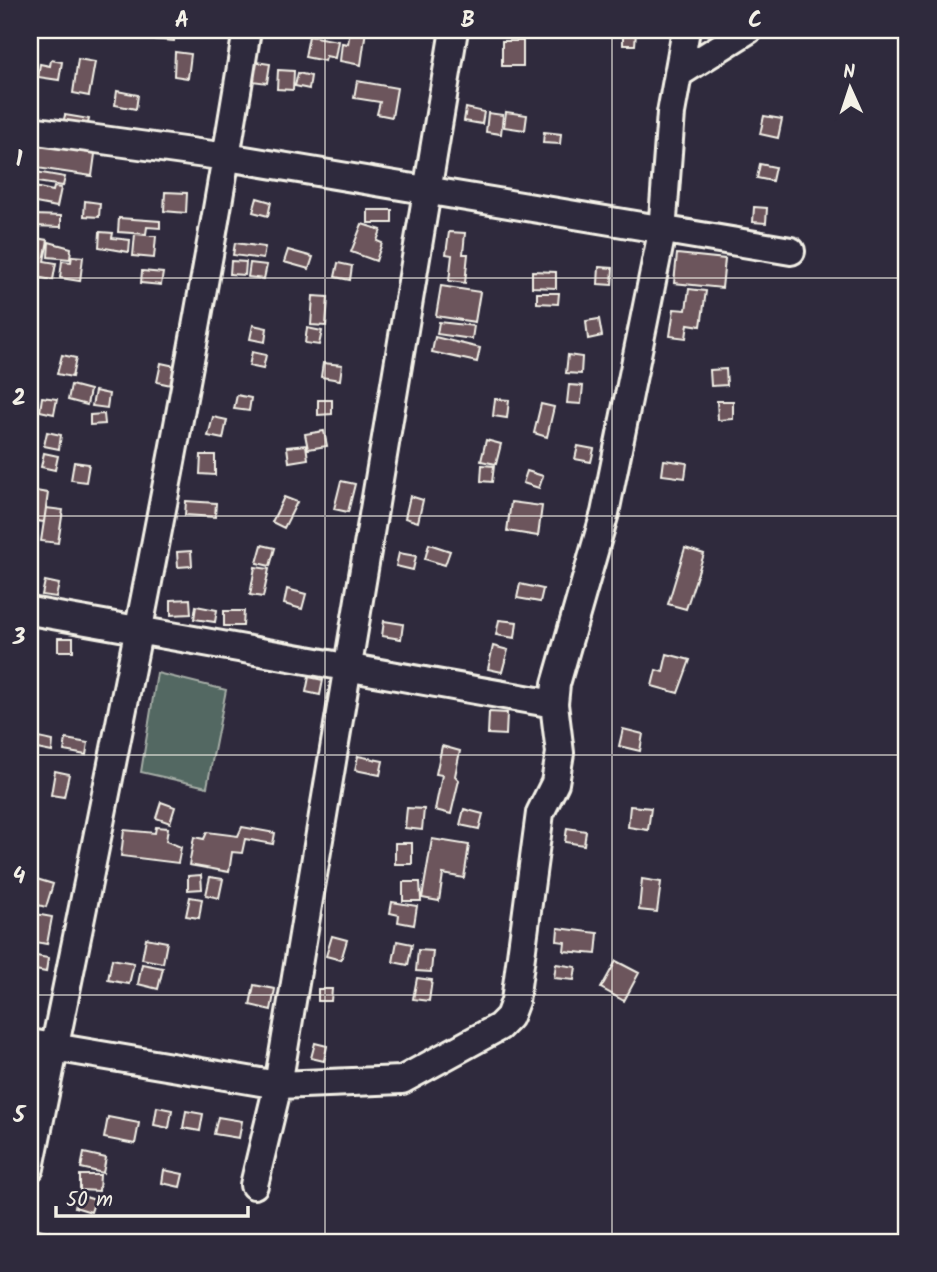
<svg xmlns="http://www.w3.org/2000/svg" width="937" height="1272" font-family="Kalam,sans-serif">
	<rect width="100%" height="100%" fill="#2f2a3d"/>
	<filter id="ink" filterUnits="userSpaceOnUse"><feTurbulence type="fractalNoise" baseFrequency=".0143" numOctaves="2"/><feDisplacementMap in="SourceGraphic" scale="14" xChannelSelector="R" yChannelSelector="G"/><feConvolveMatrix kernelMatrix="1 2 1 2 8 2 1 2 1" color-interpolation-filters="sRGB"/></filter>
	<g filter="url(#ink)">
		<path fill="#536862" stroke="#a4aca5" stroke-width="2" d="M157,673L226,690L207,787L141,772Z"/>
		<path fill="#6c555b" stroke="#f4f1e8" stroke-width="2" d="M139,30H175L174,41L138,38Z
			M350,30H366L361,65L340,61L342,43L348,44Z
			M623,31L636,32L635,45H623Z
			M309,36L338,41L335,58L326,56L325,61L305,57Z
			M502,41H523V66H502Z
			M175,52L191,54L188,78L174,76Z
			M78,59L95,62L89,96L73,93Z
			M51,60L62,62L59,80L38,77L40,64L50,66Z
			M256,62L270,64L267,83L252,81Z
			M278,70L294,71L293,90L277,89Z
			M298,73L311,76L309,89L295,86Z
			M357,81L397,88L392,117L377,114L380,102L354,98Z
			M117,91L138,95L136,109L115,105Z
			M466,108L484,112L482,124L464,121Z
			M506,112L527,115L525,130L504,127Z
			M488,113L503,115L501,134L486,132Z
			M65,115L89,119L85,136L61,132Z
			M764,116L782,119L778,138L760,134Z
			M544,132L561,134L560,144L543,143Z
			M30,137L96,147L92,176L30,167Z
			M760,164L775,167L772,181L757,178Z
			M30,171L65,177L63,186L30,181Z
			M30,186L53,191L54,187L61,188L57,207L30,202Z
			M165,192L187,193L186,213L164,211Z
			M257,198L271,202L268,216L253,212Z
			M85,201L100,203L99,217L84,216Z
			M754,207L767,208L766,223L753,222Z
			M368,210H392V223H368Z
			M34,215L61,216V227L33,226Z
			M119,218L160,221V228L147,227L146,234L118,232Z
			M362,224L381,230L377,241L382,243L376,261L351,252Z
			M100,232L113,233L112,238L130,240L129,252L99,247Z
			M449,232L465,233L463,254H468L465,283L449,281L452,255L446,254Z
			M135,234L156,236L154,258L133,256Z
			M30,237L48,240L44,261L56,263L53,280L30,276Z
			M49,242L71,248L70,259L48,257Z
			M235,243L265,247L263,259L233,255Z
			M288,250L313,257L309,269L284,262Z
			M677,254L725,259L722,288L674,283Z
			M72,256L83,257L80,281L60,278L62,261L71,262Z
			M231,261L246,262L245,275L230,274Z
			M250,263L267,265L264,279L248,277Z
			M338,263L352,266L350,280L335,277Z
			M599,267L613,268L612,285L598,284Z
			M142,271L163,273L161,285L141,283Z
			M532,271L556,272V288L532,287Z
			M441,286L480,292L475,322L436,316Z
			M689,289L706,291L701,326L688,324L686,338L670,336L674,309L686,310Z
			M537,293H559L558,304L537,303Z
			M313,296L328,297L326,326L311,325Z
			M599,319L602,336L588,339L586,321Z
			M439,322L474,326L472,339L437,334Z
			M253,325L267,328L265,342L250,339Z
			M307,328L322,331L319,345L305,343Z
			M435,337L480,348L477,362L432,352Z
			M252,352L266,355L263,369L249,366Z
			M62,355L76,358L72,377L57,374Z
			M568,355L582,357L581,374L566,373Z
			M161,363L175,366L171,385L157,382Z
			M323,363L342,365L340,380L321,377Z
			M726,369L727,385L711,386L710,370Z
			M71,385L90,390L87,405L68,400Z
			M569,385L583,386L581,404L567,403Z
			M95,391L109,394L107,408L92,406Z
			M237,395L251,398L249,411L234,409Z
			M42,397L57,399L54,414L40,411Z
			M495,399L509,400L507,418L493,416Z
			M318,400H332V414L318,415Z
			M717,401H733V419L718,420Z
			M541,404L554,407L547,437L534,433Z
			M104,414L105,424L90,425V415Z
			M213,417L227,420L223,439L208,436Z
			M324,431L327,446L308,449L305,434Z
			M47,432L61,435L59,449L44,446Z
			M486,440L501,444L496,464L481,461Z
			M306,445L308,459L289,462L287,447Z
			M578,446L594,449L591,462L575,459Z
			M44,453L58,456L55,470L41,467Z
			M201,455H215V475L200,474Z
			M664,460L687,463L685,478L662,475Z
			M74,462L89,464L86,482L71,480Z
			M482,465L494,466L492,482L481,481Z
			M527,471L543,476L539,488L523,483Z
			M341,481L355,484L348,512L334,509Z
			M30,490L48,493L44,522L30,520Z
			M410,496L423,500L418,522L405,518Z
			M284,497L297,502L284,528L272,522Z
			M186,501L216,503L215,517L185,515Z
			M511,502L542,506L538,536L507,531Z
			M46,508L63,510L58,543L41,541Z
			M429,544L450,551L445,565L425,559Z
			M262,545L275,548L270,566L257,563Z
			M685,548L704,554L686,609L668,604Z
			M191,551L192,566L178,567L177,552Z
			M399,553L416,556L413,570L396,566Z
			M255,567L269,569L263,597L250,595Z
			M45,581L59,584L56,597L42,595Z
			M520,584L543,589L540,602L517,598Z
			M287,589L306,594L302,609L284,604Z
			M190,599L191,614L171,615V600Z
			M196,606L217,610L215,622L194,619Z
			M224,611H244L243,626H224Z
			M499,620L517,622L515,638L496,635Z
			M384,621L403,624L401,639L382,636Z
			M58,638H73V651H58Z
			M493,646L508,650L502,672L488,669Z
			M667,654L690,660L678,693L652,686L656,670L663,672Z
			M309,677L323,680L320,695L306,692Z
			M489,712L507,713L506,735L488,734Z
			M623,729L643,734L640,751L619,746Z
			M39,738L53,741L52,752L37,749Z
			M66,739L88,743L86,755L64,751Z
			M442,746L460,751L455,776L459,780L451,814L435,810L442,775L436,774Z
			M358,756L383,761L380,775L355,770Z
			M55,771L69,774L64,797L51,795Z
			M161,802L175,807L170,823L156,818Z
			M630,806L651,808L648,830L628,827Z
			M407,808L424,809L422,830L405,828Z
			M464,809L483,814L479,829L460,825Z
			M156,827L168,828L166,841L181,847L178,863L121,856L124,830L155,833Z
			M242,827L275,833L273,844L245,839L242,853L232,852L229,872L189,865L194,837L204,839L207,832L238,836Z
			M567,828L586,831L584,845L565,842Z
			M432,839L469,845L464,878L443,874L439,901L422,898Z
			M395,843H412V864H395Z
			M201,875L202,889L188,890V876Z
			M30,877L53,884L46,907L30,903Z
			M210,877L223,879L219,898L206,895Z
			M642,879L661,882L657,912L639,910Z
			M403,882H420L421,901H403Z
			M190,897L202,899L199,918L186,916Z
			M392,902L417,906L414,925L398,922L399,915L390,913Z
			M30,913L52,917L47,944L30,941Z
			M558,928L598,933L596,954L564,951L565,942L557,941Z
			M332,936L347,940L341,960L326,956Z
			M146,938L167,942L163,963L142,959Z
			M397,941L412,944L408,965L393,962Z
			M418,950L433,951L431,972L416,971Z
			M31,955L48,958L46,972L30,969Z
			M112,959L134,963L129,984L108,980Z
			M616,961L639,973L624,1001L601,988Z
			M142,964L163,968L158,989L138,984Z
			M556,964L576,967L574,980L554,978Z
			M417,978L432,980L429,1001L413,999Z
			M254,985L275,989L271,1010L250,1005Z
			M318,989H332L331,1001H318Z
			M315,1043L327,1046L324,1061L311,1058Z
			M157,1107L172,1110L169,1128L154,1125Z
			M186,1111L203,1114L200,1131L183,1128Z
			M108,1117L139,1123L135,1144L104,1138Z
			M218,1117L242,1121L239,1138L214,1134Z
			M84,1153L106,1158L103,1173L81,1168Z
			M164,1170L183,1174L180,1187L162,1183Z
			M80,1175H100L99,1191L80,1190Z
			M79,1195L95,1200L91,1212L75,1207Z
			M34,1228L51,1232L49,1242H31Z"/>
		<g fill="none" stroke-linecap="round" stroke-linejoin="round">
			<g stroke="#f4f1e8" stroke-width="32">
				<path id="street" d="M678,74L748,30
					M30,130L227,157L791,251
					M30,611L554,704
					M30,1043L278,1085L402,1080L499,1027L509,1017L515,1001L540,813L555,783L560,753L554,704L556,684L605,513L662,232L671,113L686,30
					M30,1168C107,789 186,411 247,30
					M254,1185L278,1085L454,30"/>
			</g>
			<use href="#street" stroke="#2f2a3d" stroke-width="26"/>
		</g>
	</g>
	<path fill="none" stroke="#f4f1e8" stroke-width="2" stroke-opacity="0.55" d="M325,30V1242M612,30V1242M30,278H907M30,516H907M30,755H907M30,995H907"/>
	<rect width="937" height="1272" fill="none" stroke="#2f2a3d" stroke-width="77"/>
	<g transform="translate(850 88) rotate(357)" stroke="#2f2a3d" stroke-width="5" paint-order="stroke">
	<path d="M0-5L12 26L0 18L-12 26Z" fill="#f4f1e8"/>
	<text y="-10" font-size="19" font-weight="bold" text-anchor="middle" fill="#f4f1e8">N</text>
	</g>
	<path d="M56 1206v10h192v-10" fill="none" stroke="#f4f1e8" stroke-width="3.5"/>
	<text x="66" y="1206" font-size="21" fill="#f4f1e8" stroke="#2f2a3d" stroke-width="5" paint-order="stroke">50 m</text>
	<rect x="38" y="38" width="860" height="1196" fill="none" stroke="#f4f1e8" stroke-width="2.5"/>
	<g font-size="23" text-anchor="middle" font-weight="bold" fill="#f4f1e8">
		<text x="182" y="27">A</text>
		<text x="468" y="27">B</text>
		<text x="755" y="27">C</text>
		<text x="19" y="166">1</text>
		<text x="19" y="405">2</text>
		<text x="19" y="644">3</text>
		<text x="19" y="883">4</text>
		<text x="19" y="1122">5</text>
	</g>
</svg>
